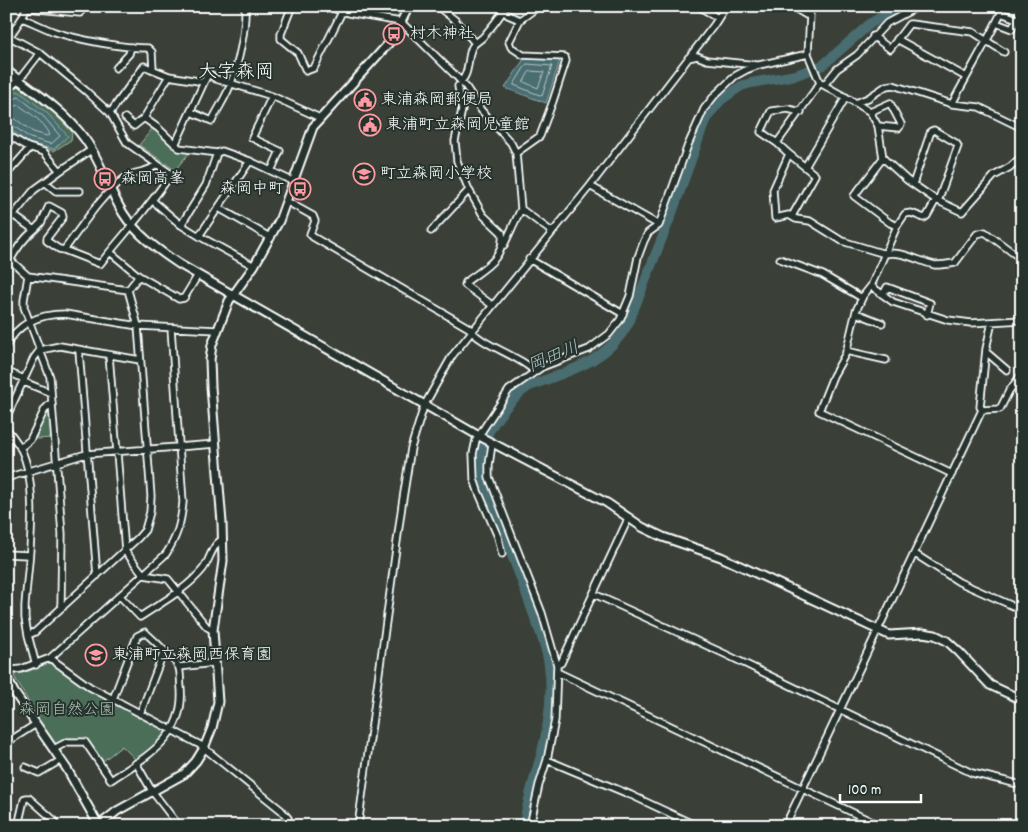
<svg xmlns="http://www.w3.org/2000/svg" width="1028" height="832" font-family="Dekko,'Klee One',sans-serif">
	<rect width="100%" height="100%" fill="#3a4038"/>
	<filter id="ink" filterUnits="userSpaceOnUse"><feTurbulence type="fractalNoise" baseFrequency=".02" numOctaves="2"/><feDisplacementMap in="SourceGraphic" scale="10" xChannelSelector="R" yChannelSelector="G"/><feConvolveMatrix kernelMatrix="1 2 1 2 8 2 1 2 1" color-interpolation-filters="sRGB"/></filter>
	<g filter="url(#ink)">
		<path fill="#4c6e59" stroke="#a6b6ac" d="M19,86L53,112L72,132L71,140L54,151L26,143L6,129V95Z
			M153,128L176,150L189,153L175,170L139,145Z
			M48,414L51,416L52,435L51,438L37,439C35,431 41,417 48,414Z
			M51,662L89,691L166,731V734L152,749L135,759L122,746L103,761L86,739L66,738L58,744L54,743L39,721L14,676L16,673L29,671Z"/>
		<path fill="#4a6d70" stroke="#92a7a9" d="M524,59L560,60L546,103L505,88Z
			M15,91L20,92L47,113L68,136L54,149L28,143L6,126V99Z"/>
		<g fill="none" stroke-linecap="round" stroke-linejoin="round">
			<path stroke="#b7c5c6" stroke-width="1" d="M527,64L552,66L542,96L514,85Z
				M530,71L544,72L538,88L524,82Z
				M6,102L19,97L44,117L60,136L51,144L30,138L11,124L6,123
				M6,109L19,105C29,113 45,122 50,135L47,136L33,132L14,118L6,116"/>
			<path stroke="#4a6d70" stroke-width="10" d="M524,826C527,800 535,777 542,752C549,724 553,694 549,665C547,649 541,634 535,618C524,586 512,554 499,522C491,502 481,482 480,460C480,436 509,399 529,386C568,371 606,363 628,324L672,213L702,129L710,113L721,100L741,86L751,83L796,75L823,65L871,23L900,6"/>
			<g stroke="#fff" stroke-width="9">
				<path id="minor" d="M292,6L281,34V39L298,53L306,71L314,68L343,10L342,8
					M326,6L348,13L401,22L456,76L466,87L481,110L511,143L516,153L521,209L552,232
					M437,6L455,20L475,43
					M499,6L508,15L520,20
					M698,6L718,18
					M791,6L806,15H810L808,54L820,83L856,103L870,112L878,126L883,158L907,180L936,200L962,212L994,176L1010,167L1022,156
					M27,8L80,13L84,6
					M22,18C33,22 44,28 55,32C79,40 123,48 148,48L152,52L153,69
					M873,36L890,49L909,24H911L973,32L1004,52
					M10,37L40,53L86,91L110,113L127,143L171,174C150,206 124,234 100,264L64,250C83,225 100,196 125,178C135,170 148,174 157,164
					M897,39L966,77
					M6,42L22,18L27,6
					M688,58L697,56L707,60L757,65
					M116,68L129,54L131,47
					M169,76L144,118L158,128L179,148L217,153L222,151L250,161L292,181
					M461,81C470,73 467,57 472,47C476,41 480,41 484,36C491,28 498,19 504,10
					M824,85L837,69L857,55L887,23L919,6
					M458,86L462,110L455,141L457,161L469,190L483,215L502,233C505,259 484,268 466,282L465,285L492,305
					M6,90L19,80L40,53
					M856,103L868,98L886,86L893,85L952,104L979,107L1022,128
					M952,104C968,73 986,44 1001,13L1017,19L1012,29L996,23
					M191,112L212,121C218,108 227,96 231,83C239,62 246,28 245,6
					M801,112L788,109L771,111L761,132L777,143L789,154L773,190L775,218L789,215L796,219L810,221L842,241L885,254C902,250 920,262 935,265C942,265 949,264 955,263L977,234L985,232L1016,255L1019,254L1022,248
					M870,112L890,103L901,124L899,128L878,126
					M110,113L144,66L169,76L204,82
					M125,118L134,126L144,118
					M6,134L28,147L44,152L60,171L91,150
					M777,143L820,83
					M175,145L206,78L209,74L216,79L272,96L320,118
					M516,153L540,136L553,101L566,61L565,57L523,55L511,47L509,42L520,20L539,6
					M789,154L815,175L792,216
					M883,158L854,196L890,223L897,226
					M805,167L846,97
					M271,171L280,151L252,138L272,96
					M6,175L30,148
					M45,182L56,191H80
					M913,184L931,131L934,130L956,143L958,146L938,201
					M590,186L659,225
					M936,200L927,216L924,218L911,213L905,214L897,226L871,286L863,296L856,311L846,353L833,376L819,411L952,474
					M153,201L181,225L199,236L250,161
					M286,201L313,216L315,221L310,234L313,237L469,328C480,345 521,356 535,372
					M219,208L271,238
					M13,215L34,230L41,223L49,206L62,213L63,217L47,238V241L59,249L64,250
					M6,216L12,217L34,190L60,171
					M181,225L206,185L217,153
					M431,231L469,190
					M199,236L254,266
					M504,245L521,209
					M110,252L139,276L179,299L184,298L198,275
					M6,256L28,276L128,290
					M529,259L623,314
					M780,259L823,275L862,298
					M6,271C12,254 20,242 34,230
					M28,276L24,300V307L50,377L62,534L61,603L63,607
					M871,286L893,302L948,320L971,323L1022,320
					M128,290L139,276
					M883,295L887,287L930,303L927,315
					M856,313L882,323
					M6,346C18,323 40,314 65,314L138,326L217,330
					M79,351L97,576
					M846,351L886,360
					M986,352L1007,370
					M109,355L125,551L144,575L168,579L207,627L213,630
					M6,371L24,379
					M24,382L51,393
					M982,409L980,407L986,349L992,322
					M6,418L34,358L40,350L60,346L140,360
					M6,428C11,434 16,441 20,447C41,488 28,561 25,606V618L28,635
					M492,444L489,465V477L542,613L557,665L555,720L547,760L539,785L530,826
					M20,448L30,440L45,409L52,402
					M6,478L86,454L216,444
					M6,554L28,555
					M502,554L498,537L478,491L474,479L473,454L476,440L509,390L542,367L589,349L609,334L620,320L630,296L638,257L644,241L648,233L659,225L688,145L704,109L715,95L735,76L746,70L759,65L808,54
					M915,554L959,582L1022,610
					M594,594L725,654L972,773L1022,785
					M120,596L140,617C161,603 187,589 203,569C210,560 212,544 222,540
					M50,658L90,687L204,747
					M36,665L28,635L35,632L138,538L145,530L150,512L151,496L138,326L128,290
					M557,665L561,663L629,517
					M179,667L214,663
					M6,671L21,669L50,658L166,554C177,537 181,523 183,502L171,328
					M557,672L881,826
					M140,714L164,651
					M6,743L36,724
					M204,748L281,810L288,818L281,826
					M54,749L67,742H85L111,780C147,756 185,737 181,688C180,682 181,674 179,668C177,661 152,639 145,632L137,636L113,699
					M547,760L631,795L697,826
					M136,763L152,791L179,826
					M25,767L39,773L61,760
					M18,826L24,800L26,798H29L55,821V826
					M358,826L402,505L411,448L424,406L452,356L590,186L714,25L726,6
					M785,826L982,410L1000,409L1009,391L1022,374"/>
			</g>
			<g stroke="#fff" stroke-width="11">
				<path id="tertiary" d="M6,70C33,91 64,110 84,138C101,160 108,189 123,213C136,234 158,250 179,264L479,436L607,503L642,527L663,537L721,557L889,635L923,633L935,635L947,641L959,652L990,685L1022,700
					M6,676L14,692L67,769L99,826
					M98,826L117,811L184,774L196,761L204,748L212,728L218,702L213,630L223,561L222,523L211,387L210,360L212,345L229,301L254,266L279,221L313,127L388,44L395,34L409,6"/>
			</g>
			<use href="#minor" stroke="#26332d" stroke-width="5.5"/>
			<use href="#tertiary" stroke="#26332d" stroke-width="7"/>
		</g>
	</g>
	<defs>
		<g id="bus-ring" transform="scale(1.125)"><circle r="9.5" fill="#26332d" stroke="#ff9aa2" stroke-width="1.5"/><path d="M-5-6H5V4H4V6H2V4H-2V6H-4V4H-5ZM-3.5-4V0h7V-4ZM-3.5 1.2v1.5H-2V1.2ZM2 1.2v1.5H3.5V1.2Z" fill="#ff9aa2"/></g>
		<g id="civic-ring" transform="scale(1.125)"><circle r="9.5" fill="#26332d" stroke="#ff9aa2" stroke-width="1.5"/><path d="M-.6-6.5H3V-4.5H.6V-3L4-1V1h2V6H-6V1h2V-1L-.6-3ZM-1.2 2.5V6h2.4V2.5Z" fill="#ff9aa2"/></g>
		<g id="school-ring" transform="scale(1.125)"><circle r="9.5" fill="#26332d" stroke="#ff9aa2" stroke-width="1.5"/><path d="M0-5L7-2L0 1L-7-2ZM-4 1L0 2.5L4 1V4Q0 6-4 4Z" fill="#ff9aa2"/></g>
	</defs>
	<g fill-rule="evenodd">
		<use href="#bus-ring" x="394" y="34"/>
		<use href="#civic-ring" x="365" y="100"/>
		<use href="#civic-ring" x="370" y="125"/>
		<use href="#school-ring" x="364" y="174"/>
		<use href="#bus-ring" x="105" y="179"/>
		<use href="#bus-ring" x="300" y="189"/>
		<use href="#school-ring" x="96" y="655"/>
	</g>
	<g text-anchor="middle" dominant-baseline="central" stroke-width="4" stroke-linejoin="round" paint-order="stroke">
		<g font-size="16" fill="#fff" stroke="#26332d" text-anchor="start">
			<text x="410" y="34">村木神社</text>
			<text x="381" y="100">東浦森岡郵便局</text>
			<text x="386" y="125">東浦町立森岡児童館</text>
			<text x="380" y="174">町立森岡小学校</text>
			<text x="121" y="179">森岡高峯</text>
			<text x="284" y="189" text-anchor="end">森岡中町</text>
			<text x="112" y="655">東浦町立森岡西保育園</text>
		</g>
		<g font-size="16" fill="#aebeb4" stroke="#26332d">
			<text x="67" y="710">森岡自然公園</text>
		</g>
		<g font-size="18" font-style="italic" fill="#aebdbf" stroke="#26332d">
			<text transform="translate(554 358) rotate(-23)">岡田川</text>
		</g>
		<g font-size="19" fill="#fff" stroke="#26332d">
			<text x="236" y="73">大字森岡</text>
		</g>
	</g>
	<rect width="1028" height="832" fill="none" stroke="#26332d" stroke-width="25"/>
	<rect x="12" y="12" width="1003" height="807" fill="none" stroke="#fff" stroke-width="2" filter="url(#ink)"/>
	<path d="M840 794v8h81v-8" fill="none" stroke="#ffffff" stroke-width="2.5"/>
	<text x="848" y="794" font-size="15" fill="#ffffff" stroke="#26332d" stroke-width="4" paint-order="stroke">100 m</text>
</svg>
